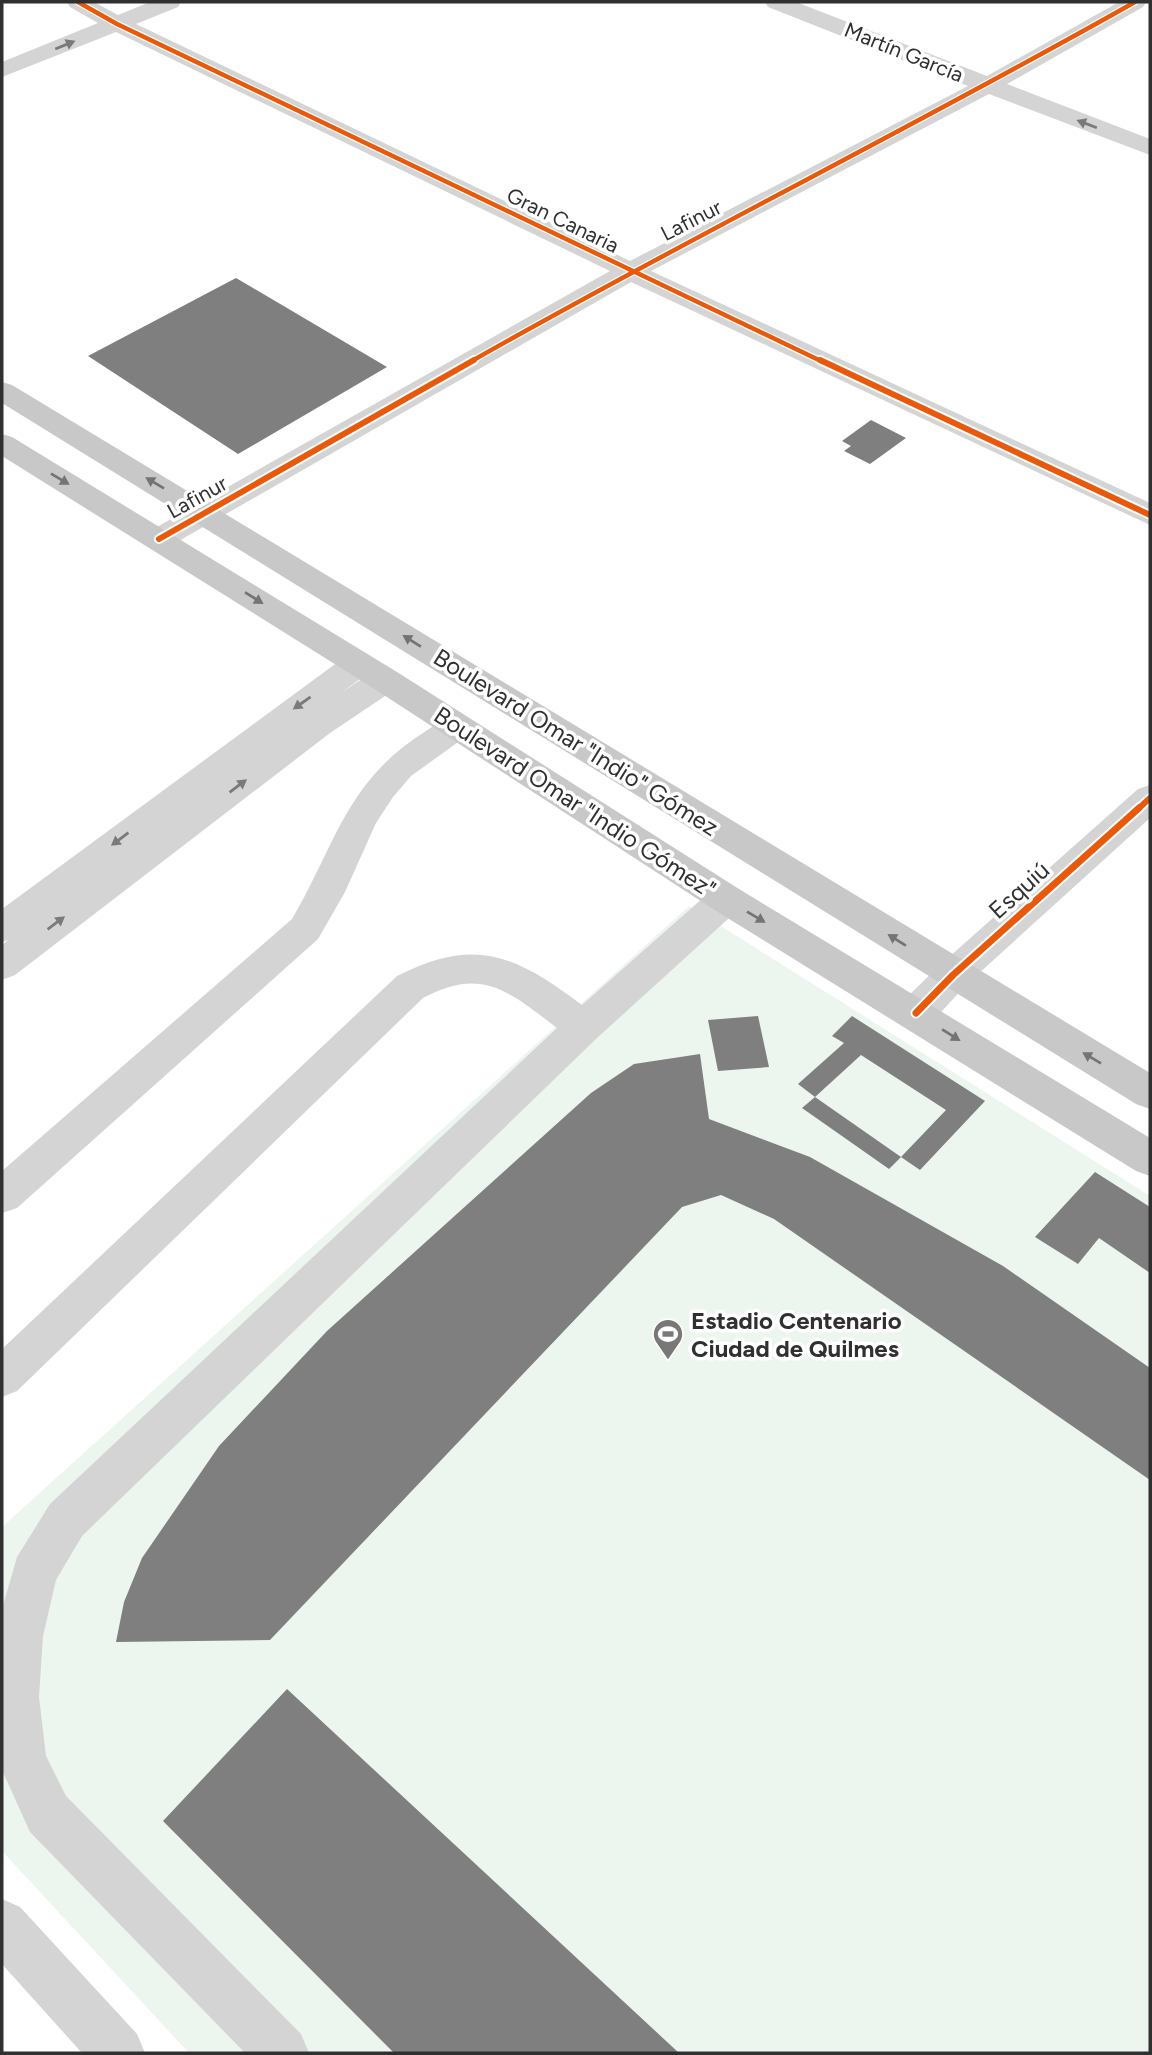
<svg xmlns="http://www.w3.org/2000/svg" width="1152" height="2055" font-family="Figtree,sans-serif">
	<rect width="100%" height="100%" fill="#fff"/>
	<path fill="#edf5ef" d="M689,906L1150,1196V2053H189L2,1851V1527Z"/>
	<path fill="#7f7f7f" d="M236,278L387,367L238,454L88,356Z
		M871,420L906,438L870,464L844,451L851,446L842,441Z
		M758,1016L769,1067L718,1071L708,1020Z
		M852,1016L985,1101L920,1170L901,1157L946,1110L861,1055L815,1097L798,1084L844,1043L832,1036Z
		M700,1054L709,1119L810,1157L1003,1266L1150,1368V1480L774,1219L721,1195L682,1207L270,1640L116,1642L124,1602L142,1558L219,1446L327,1331L591,1093L634,1064Z
		M815,1097L901,1157L889,1169L802,1108Z
		M1095,1172L1150,1207V1273L1099,1238L1078,1264L1035,1237Z
		M287,1689L679,2053H394L163,1821Z"/>
	<g fill="none" stroke-linecap="round" stroke-linejoin="round">
		<path fill="#d4d4d4" fill-rule="evenodd" d="M67,2H94L118,15L150,2H181L178,7L136,24L630,261L968,86L768,7L765,2H796L987,76L1119,2H1146L1143,7L1007,84L1150,139V155L989,94L651,271L1150,503V525L631,282L170,546L159,549L148,546L143,539L148,532L610,271L116,32L2,77V62L98,23L70,7Z
			M358,653L370,656L374,664L370,672L342,692C360,681 375,666 397,672L402,680L397,688L330,733L15,975L2,980V945L8,940L2,942V909L346,656Z
			M456,715L468,719L473,727L468,735L411,776L393,797L376,823L345,892L318,939L17,1208L2,1213V1171L292,919C333,850 344,788 414,739C428,730 440,720 456,715Z
			M1150,785V818L966,985L930,1024L916,1028L902,1024L897,1013L902,1002L940,965L1138,789Z
			M726,885L739,889L744,899L739,909L597,1038L82,1536L56,1580L43,1636L39,1697L46,1756L66,1796L301,2034L309,2053H245L30,1832L2,1770V1609L17,1557L50,1504L557,1028C509,992 483,966 423,998L17,1391L2,1397V1349L397,976C475,936 515,955 582,1005L713,889Z
			M2,1899L20,1907L137,2034L145,2053H82L2,1964Z"/>
		<path fill="#c8c8c8" fill-rule="evenodd" d="M2,382L12,385L1150,1073V1109L1136,1104L2,403Z
			M2,434L12,437L397,672L739,889L1150,1138V1176L1136,1171L713,909L373,688L2,456Z"/>
		<g stroke="#fff" stroke-width="7">
			<path id="cycleway-far2" d="M78,2L117,24L823,362
				M470,362C690,237 916,126 1135,2"/>
		</g>
		<g stroke="#fff" stroke-width="10">
			<path id="cycleway-far1" d="M820,360L1150,515
				M159,539L474,360
				M1137,810L1150,798"/>
		</g>
		<g stroke="#fff" stroke-width="11">
			<path id="cycleway" d="M916,1013L953,975L1139,808"/>
		</g>
		<use href="#cycleway-far2" stroke="#e8590c" stroke-width="4.5"/>
		<use href="#cycleway-far1" stroke="#e8590c" stroke-width="6"/>
		<use href="#cycleway" stroke="#e8590c" stroke-width="7"/>
	</g>
	<defs><path id="oneway-solid" d="M-6-.8H1V-3.2L6.5 0L1 3.2V.8H-6Z" transform="scale(1.75)"/></defs>
	<g fill="#7a7a7a">
		<use href="#oneway-solid" transform="translate(65 45) rotate(-22)"/>
		<use href="#oneway-solid" transform="translate(1087 124) rotate(-159)"/>
		<use href="#oneway-solid" transform="translate(302 703) rotate(145)"/>
		<use href="#oneway-solid" transform="translate(238 786) rotate(-37)"/>
		<use href="#oneway-solid" transform="translate(120 839) rotate(143)"/>
		<use href="#oneway-solid" transform="translate(56 923) rotate(-37)"/>
	</g>
	<g fill="#747474">
		<use href="#oneway-solid" transform="translate(60 479) rotate(31)"/>
		<use href="#oneway-solid" transform="translate(155 483) rotate(-149)"/>
		<use href="#oneway-solid" transform="translate(254 598) rotate(32)"/>
		<use href="#oneway-solid" transform="translate(412 641) rotate(-148)"/>
		<use href="#oneway-solid" transform="translate(756 917) rotate(31)"/>
		<use href="#oneway-solid" transform="translate(897 940) rotate(-148)"/>
		<use href="#oneway-solid" transform="translate(951 1035) rotate(32)"/>
		<use href="#oneway-solid" transform="translate(1092 1058) rotate(-149)"/>
	</g>
	<defs>
		<g id="stadium-pin" transform="scale(1.575)"><path d="M0 17L-7.5 6A9.5 9.5 0 1 1 7.5 6Z" fill="#787878" stroke="#fff"/><path d="M0-5a6.5 5 0 1 0 0 10a6.5 5 0 1 0 0-10ZM-3.5-1.8h7v3.6h-7Z" fill="#fff"/></g>
	</defs>
	<g fill-rule="evenodd">
		<use href="#stadium-pin" x="668" y="1334"/>
	</g>
	<g text-anchor="middle" dominant-baseline="central" stroke-width="7" stroke-linejoin="round" paint-order="stroke">
		<g font-size="21" fill="#303030" stroke="#fff">
			<text transform="translate(904 52) rotate(22)">Martín García</text>
			<text transform="translate(563 220) rotate(26)">Gran Canaria</text>
			<text transform="translate(691 220) rotate(-27)">Lafinur</text>
			<text transform="translate(197 497) rotate(-29)">Lafinur</text>
		</g>
		<g font-size="24" fill="#303030" stroke="#fff">
			<text transform="translate(576 742) rotate(32)">Boulevard Omar "Indio" Gómez</text>
			<text transform="translate(575 802) rotate(33)">Boulevard Omar "Indio Gómez"</text>
			<text transform="translate(1019 890) rotate(-42)">Esquiú</text>
		</g>
		<g font-size="24" font-weight="bold" fill="#303030" stroke="#fff" text-anchor="start">
			<text x="691" y="1320">Estadio Centenario<tspan x="691" dy="28">Ciudad de Quilmes</tspan></text>
		</g>
	</g>
	<rect width="1152" height="2055" fill="none" stroke="#303030" stroke-width="7"/>
</svg>
